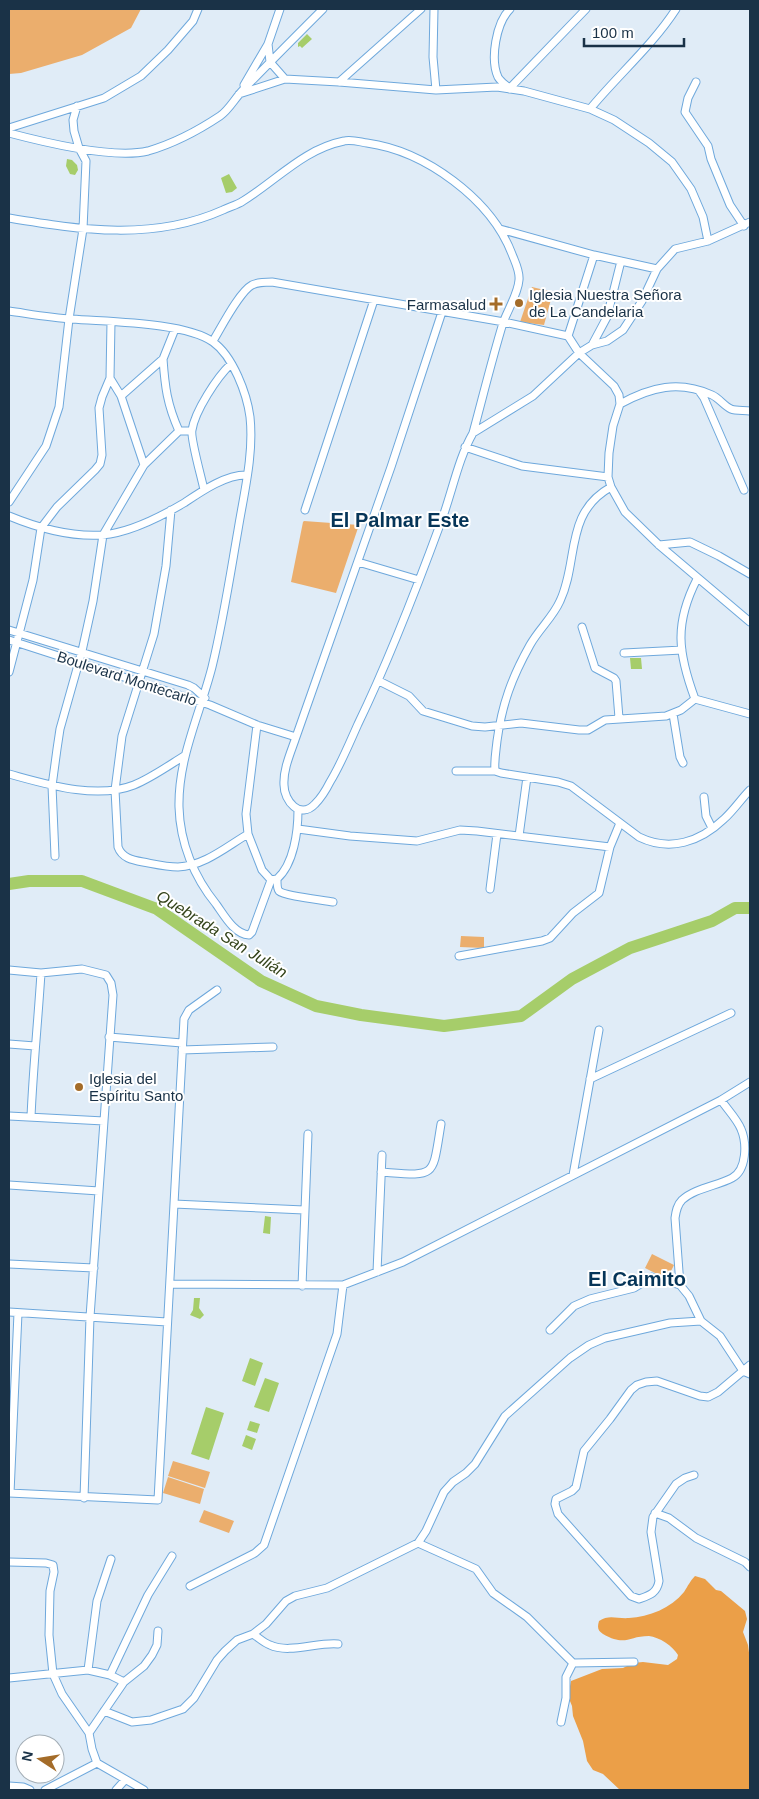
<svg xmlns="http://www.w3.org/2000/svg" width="759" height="1799" font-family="Helvetica,sans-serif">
	<rect width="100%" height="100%" fill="#e0ecf7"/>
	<path fill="#ebae6d" d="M9,9H141L131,28L82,55L21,73L9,74Z
		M532,287L553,292L544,325L520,322Z
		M304,521L359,525L336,593L291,582L303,522Z
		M461,936L484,937V948L460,947Z
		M652,1254L674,1265L667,1279L645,1268Z
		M173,1461L210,1472L205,1488L168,1476Z
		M168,1477L204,1489L200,1504L163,1493Z
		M204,1510L234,1521L229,1533L199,1522Z"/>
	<path fill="#eb9f48" d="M695,1576L705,1579L716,1590L721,1591L745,1611L747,1619L743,1632L748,1645L750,1660V1790H620L603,1774L593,1770L587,1761L583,1741L573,1716L572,1706L568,1696L571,1681L602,1669L623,1668L633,1663L643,1662L668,1665L677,1659L678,1655C673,1646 659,1637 649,1636C628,1636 626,1647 603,1634C598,1631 597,1628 599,1621C609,1614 617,1619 629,1618C649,1617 671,1608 684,1592C688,1586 690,1581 695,1576Z"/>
	<path fill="#a6cd6a" d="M307,34L312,39L302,48L300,46L298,47V43Z
		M67,159L72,160L77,165L78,170L75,175L70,174L66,166Z
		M229,174L237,188L232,192L226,193L221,178Z
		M630,658H641L642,669H631Z
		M265,1216L271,1217L270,1234L263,1233Z
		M194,1298H200L199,1308L204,1315L200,1319L190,1315L193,1310Z
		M250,1358L263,1363L255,1386L242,1381Z
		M265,1378L279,1383L269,1412L254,1407Z
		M206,1407L224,1413L209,1460L191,1454Z
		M250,1421L260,1424L257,1433L247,1430Z
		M246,1435L256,1439L252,1450L242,1446Z"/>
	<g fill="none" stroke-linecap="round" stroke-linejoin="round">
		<path stroke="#a6cd6a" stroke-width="12" d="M9,884L29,881H82L157,909L261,981L316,1006L361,1015L444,1026L521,1016L572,979L630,948L712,921L735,908H750"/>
		<g stroke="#6ea8dc" stroke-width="9">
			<path id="minor" d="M434,9L433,57L436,90
				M268,44L270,62L285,79
				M339,82L421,9
				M696,82L688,98L685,112L708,146L711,159L730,205L744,226
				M244,85L268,44L280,9
				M509,88C506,85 500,81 498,77C490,59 496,23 510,9
				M509,89L586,9
				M239,94L285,79L339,82L436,90L497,87L524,91L590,109L614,120L649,143L672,162L691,189L703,217L708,241
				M590,109C618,75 652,46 676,9
				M9,128L104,98L141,76L168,50L193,21L198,9
				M9,133C43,142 114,159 148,151C172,144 199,130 220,116C229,110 235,98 243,90C269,63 296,36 323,9
				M9,218C81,230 154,241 223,210C229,207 237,205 243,201C277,180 304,149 344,141C351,139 360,142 367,143C425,151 491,199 512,254C515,262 520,271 519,280C518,294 508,309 503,323C492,359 483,396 473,433C458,459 452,493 441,522C416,590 390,658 358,724C349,744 341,764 330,782C326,790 321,798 315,804C300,820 284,801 284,785C283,769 291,752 296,737L391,467L442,312
				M500,229L594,255L657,269
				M594,255L568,336L579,353L614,386L619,395L620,404L613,426L609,453L608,477L611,487L625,512L659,545L750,622
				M9,311C30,314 51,318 72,319C107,322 185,322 213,342C233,356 247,394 250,417C254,454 244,493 238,530C230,576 223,622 212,667C200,714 178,758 179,807C180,843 194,877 216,904C224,915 234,934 249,935L252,932L271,880
				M213,341C221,328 239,292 252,285C258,282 265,282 272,282L504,322L568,336
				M592,345L607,317L621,261
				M163,359C165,387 167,404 179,431
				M110,378L121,396L144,465
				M699,391L704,398L744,490
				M121,396L163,359L175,329
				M620,404C651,387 679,380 712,395C719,398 724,406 731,409C736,411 745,410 750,411
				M473,433L533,396L579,353L592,345L607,341L623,330L642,301L657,269L675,249L708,241L750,222
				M465,447L522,466L608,477
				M204,490C202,479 190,438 192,430C195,411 217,377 231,364
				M9,502L46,446L59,407L69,319L83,229L86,161L79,148L74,131L73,120L77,106
				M171,510L166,566L154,634L122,736L115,790L118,847C122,858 132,860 143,862C154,864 166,867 178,867C204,866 226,847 248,834
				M305,510L374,300
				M9,516C38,528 70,537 102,535C128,533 162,516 184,503C202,491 225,475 246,475
				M659,545L690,542L719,556L750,574
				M358,562L419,580
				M582,627L595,668L614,678L616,681L619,718
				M9,630L188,685L194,688L205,698
				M9,640L210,705L257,725L296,737
				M624,653L682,650
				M9,672L33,580L41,528L57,507L95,470L100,464L102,455L99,408L102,397L110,378L111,322
				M379,681L409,696L423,711L472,726L485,727L521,723L579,730H588L605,720L666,716L681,710L695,699L750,714
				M695,699C678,653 674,624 697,579
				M673,714L680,757L683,763
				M257,725L246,814L248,834L262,870L271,880
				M456,771H495L501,773L558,782L571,786L639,837C670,852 700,842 724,819C734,810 741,799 750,790
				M495,771C494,761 496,751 497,741C502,704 512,677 530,645C539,629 553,617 560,601C579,561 564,513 611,487
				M9,774C46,784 96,800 134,785C151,778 168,766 184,756
				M704,797L706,816L712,828
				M298,829L350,836L417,841L460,830L477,831L610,847
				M519,836L527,777
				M55,856L52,786L57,749L60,729L82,651L93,601L103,535L144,465L179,431H191
				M277,879C277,883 277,889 279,891C284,896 323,900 333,902
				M271,880L277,879C294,864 298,831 298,810
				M490,889L497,834
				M459,956L542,941L550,938L573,913L599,893L610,847L620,823
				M9,970L41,973L82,969L106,975L111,983L113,995L90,1317L84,1498
				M109,1037L182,1043
				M9,1044L35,1046
				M182,1050L273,1047
				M590,1079L731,1013
				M721,1100C727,1109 737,1119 741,1129C747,1143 747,1170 732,1178C717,1186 695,1188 682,1200C677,1205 676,1211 675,1218L680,1285L689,1296L701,1321L720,1336L743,1371L750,1374
				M9,1116L104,1121
				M31,1117C33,1069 38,1021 41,973
				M381,1172C437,1176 432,1179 441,1124
				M573,1175L599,1030
				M9,1185L99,1191
				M174,1204L304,1210
				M9,1264L94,1268
				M377,1272L382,1155
				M170,1284L343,1285L403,1262L721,1100L750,1082
				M302,1286L308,1134
				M9,1312L167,1322
				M550,1330L574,1306L590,1299L634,1288L652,1277L680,1285
				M694,1475L685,1478L676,1484L653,1517L651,1532L659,1581C657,1593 650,1595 639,1599L631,1596L558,1514L555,1504L556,1499L572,1491L576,1487L584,1451L610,1419L631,1390L637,1385L646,1382L657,1381L700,1396L708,1397L718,1392L750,1365
				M9,1493L158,1500L184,1019L189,1010L217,990
				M10,1493L18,1313
				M655,1513L669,1518L696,1538L745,1562L750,1567
				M418,1543L476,1569L493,1593L527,1617L573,1663L634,1662
				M9,1562L46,1563L53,1565L54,1572L50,1591L49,1635L53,1674L62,1694L89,1733L92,1749L97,1763L144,1790
				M190,1586L255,1553L264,1545L337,1334L343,1285
				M253,1634C259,1638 264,1643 270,1645C289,1654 317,1642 338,1644
				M88,1670L97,1601L111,1559
				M110,1675L148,1595L172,1556
				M9,1678L88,1670L110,1675L124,1682
				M104,1711L132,1722L151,1720L183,1709L194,1698L217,1660L225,1651L237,1640L253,1634L266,1624L286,1601L295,1596L327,1588L418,1543L426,1531L444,1492L453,1482L466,1473L475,1464L505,1416L570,1358L589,1345L605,1338L670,1323L701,1321
				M561,1722L566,1698V1677L573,1663
				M89,1733L124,1682L144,1666L152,1655L157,1645L158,1631
				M9,1786L23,1787L30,1790
				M45,1790L97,1763
				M116,1790L125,1780"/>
		</g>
		<use href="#minor" stroke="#fff" stroke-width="7"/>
	</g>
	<g fill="#a46c29" stroke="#fff" stroke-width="2">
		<circle cx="519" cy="303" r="5"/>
		<path d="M493.5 296.5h5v5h5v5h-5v5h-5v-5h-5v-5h5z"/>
		<circle cx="79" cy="1087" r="5"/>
	</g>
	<g text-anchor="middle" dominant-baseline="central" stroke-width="4" stroke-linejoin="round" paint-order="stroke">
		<g font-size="15" fill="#1a3247" stroke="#fff" text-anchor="start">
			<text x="529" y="294">Iglesia Nuestra Señora<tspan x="529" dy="17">de La Candelaria</tspan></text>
			<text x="486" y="304" text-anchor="end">Farmasalud</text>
			<text x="89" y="1078">Iglesia del<tspan x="89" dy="17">Espíritu Santo</tspan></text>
		</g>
		<g font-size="15" fill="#1a3247" stroke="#fff">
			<text transform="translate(127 678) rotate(18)">Boulevard Montecarlo</text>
		</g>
		<g font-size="16" font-style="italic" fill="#33431a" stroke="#fff">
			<text transform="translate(222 934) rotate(32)">Quebrada San Julián</text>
		</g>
		<g font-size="20" font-weight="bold" fill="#063558" stroke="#fff">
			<text x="400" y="520">El Palmar Este</text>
			<text x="637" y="1279">El Caimito</text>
		</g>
	</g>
	<rect width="759" height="1799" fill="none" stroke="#1a3247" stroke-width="20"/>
	<g transform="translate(40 1759) rotate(282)"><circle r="24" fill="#ffffff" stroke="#a3adb5"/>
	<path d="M0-4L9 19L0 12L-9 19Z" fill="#a46c29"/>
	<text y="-8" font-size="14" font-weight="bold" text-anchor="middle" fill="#1a3247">N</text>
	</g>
	<path d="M584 38v8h100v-8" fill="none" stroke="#1a3247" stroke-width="2.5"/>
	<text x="592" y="38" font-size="15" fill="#1a3247" stroke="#ffffff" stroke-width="4" paint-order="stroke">100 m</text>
</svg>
